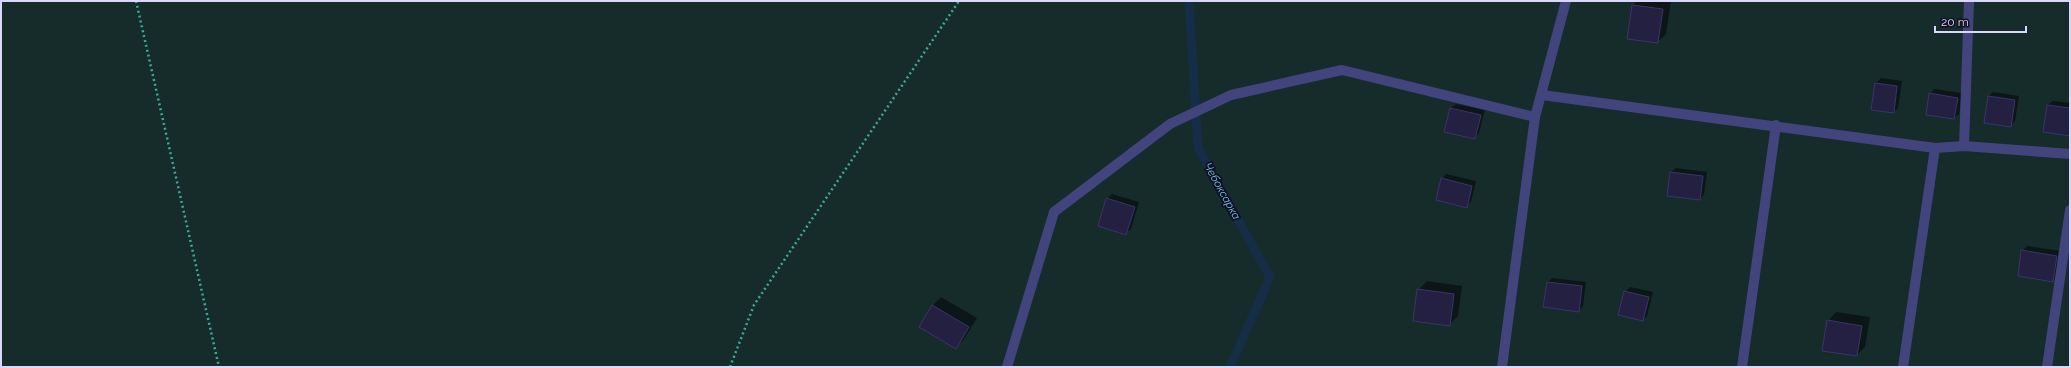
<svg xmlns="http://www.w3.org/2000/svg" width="2071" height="368" font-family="Raleway,sans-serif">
	<rect width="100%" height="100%" fill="#131123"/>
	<path fill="#152c2a" d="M1,1H2070V367H1Z"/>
	<path fill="#0007" d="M1637,1H1671L1666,34L1658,42L1633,5Z
		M1881,78L1902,81L1898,108L1894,112L1872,109L1876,83Z
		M1934,89L1962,93L1959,114L1954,118L1930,94Z
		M1993,92L2019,96L2015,121L2011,125L1989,96Z
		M2053,101L2070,103V134L2048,105Z
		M1456,104L1485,110L1479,133L1475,138L1451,108Z
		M1676,168L1707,172L1704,195L1699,199L1671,172Z
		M1446,174L1476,181L1471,202L1466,206L1442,179Z
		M1112,194L1139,202L1131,229L1126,233L1107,199Z
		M2027,246L2061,251L2057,276L2053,281L2022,251Z
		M1552,278L1586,282L1583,306L1578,311L1548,282Z
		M1427,281L1462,286L1458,316L1449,325L1418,290Z
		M1630,287L1653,292L1647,316L1643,320L1625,292Z
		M941,297L977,318L964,339L956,348L932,306Z
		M1836,312L1870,317L1865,347L1857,355L1828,321Z"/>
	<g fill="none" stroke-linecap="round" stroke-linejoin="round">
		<path stroke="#162d48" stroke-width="9" d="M1189,1L1198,148L1270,277L1230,367"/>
	</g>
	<path fill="#232042" stroke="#3a346b" d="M1632,5L1663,9L1658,43L1627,39Z
		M1875,83L1897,86L1894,113L1871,110Z
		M1929,93L1958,98L1954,119L1926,115Z
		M1988,96L2015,100L2011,127L1984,123Z
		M2047,105L2070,108V136L2043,132Z
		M1450,108L1481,115L1475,139L1444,132Z
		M1670,172L1703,176L1700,200L1667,196Z
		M1441,178L1472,186L1467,208L1436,200Z
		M1106,198L1135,207L1126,235L1098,226Z
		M2021,250L2057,256L2053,282L2018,276Z
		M1547,282L1582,286L1579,312L1543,307Z
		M1417,289L1454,294L1450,326L1413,321Z
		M1624,291L1649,297L1643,321L1618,315Z
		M932,305L969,327L956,349L919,327Z
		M1827,320L1862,326L1857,356L1822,351Z"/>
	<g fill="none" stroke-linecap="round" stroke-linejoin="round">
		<path stroke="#3da999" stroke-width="2.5" stroke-dasharray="2 3" stroke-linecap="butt" d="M136,1L219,367
			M730,367L754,305L959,1"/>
		<path stroke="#42457d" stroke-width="10" d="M1542,95L1935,148L1964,146L2070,154
			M1964,146L1969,1
			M1007,367L1054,212L1170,124L1231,95L1342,70L1535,117
			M1502,367L1535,117L1566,1
			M1742,367L1776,125
			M1903,367L1935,148
			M2047,367L2070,210"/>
	</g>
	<g text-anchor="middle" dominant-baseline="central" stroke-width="4" stroke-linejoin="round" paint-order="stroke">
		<g font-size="11" font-style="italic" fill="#72c0ee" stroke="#131123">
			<text transform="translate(1222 191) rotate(61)">Чебоксарка</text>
		</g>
	</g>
	<rect width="2071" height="368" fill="none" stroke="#d9d8fa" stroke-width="4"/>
	<path d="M1935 26v6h91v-6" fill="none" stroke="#d9d8fa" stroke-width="2"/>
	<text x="1941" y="26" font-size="12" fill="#d9d8fa" stroke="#131123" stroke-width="3" paint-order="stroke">20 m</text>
</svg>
